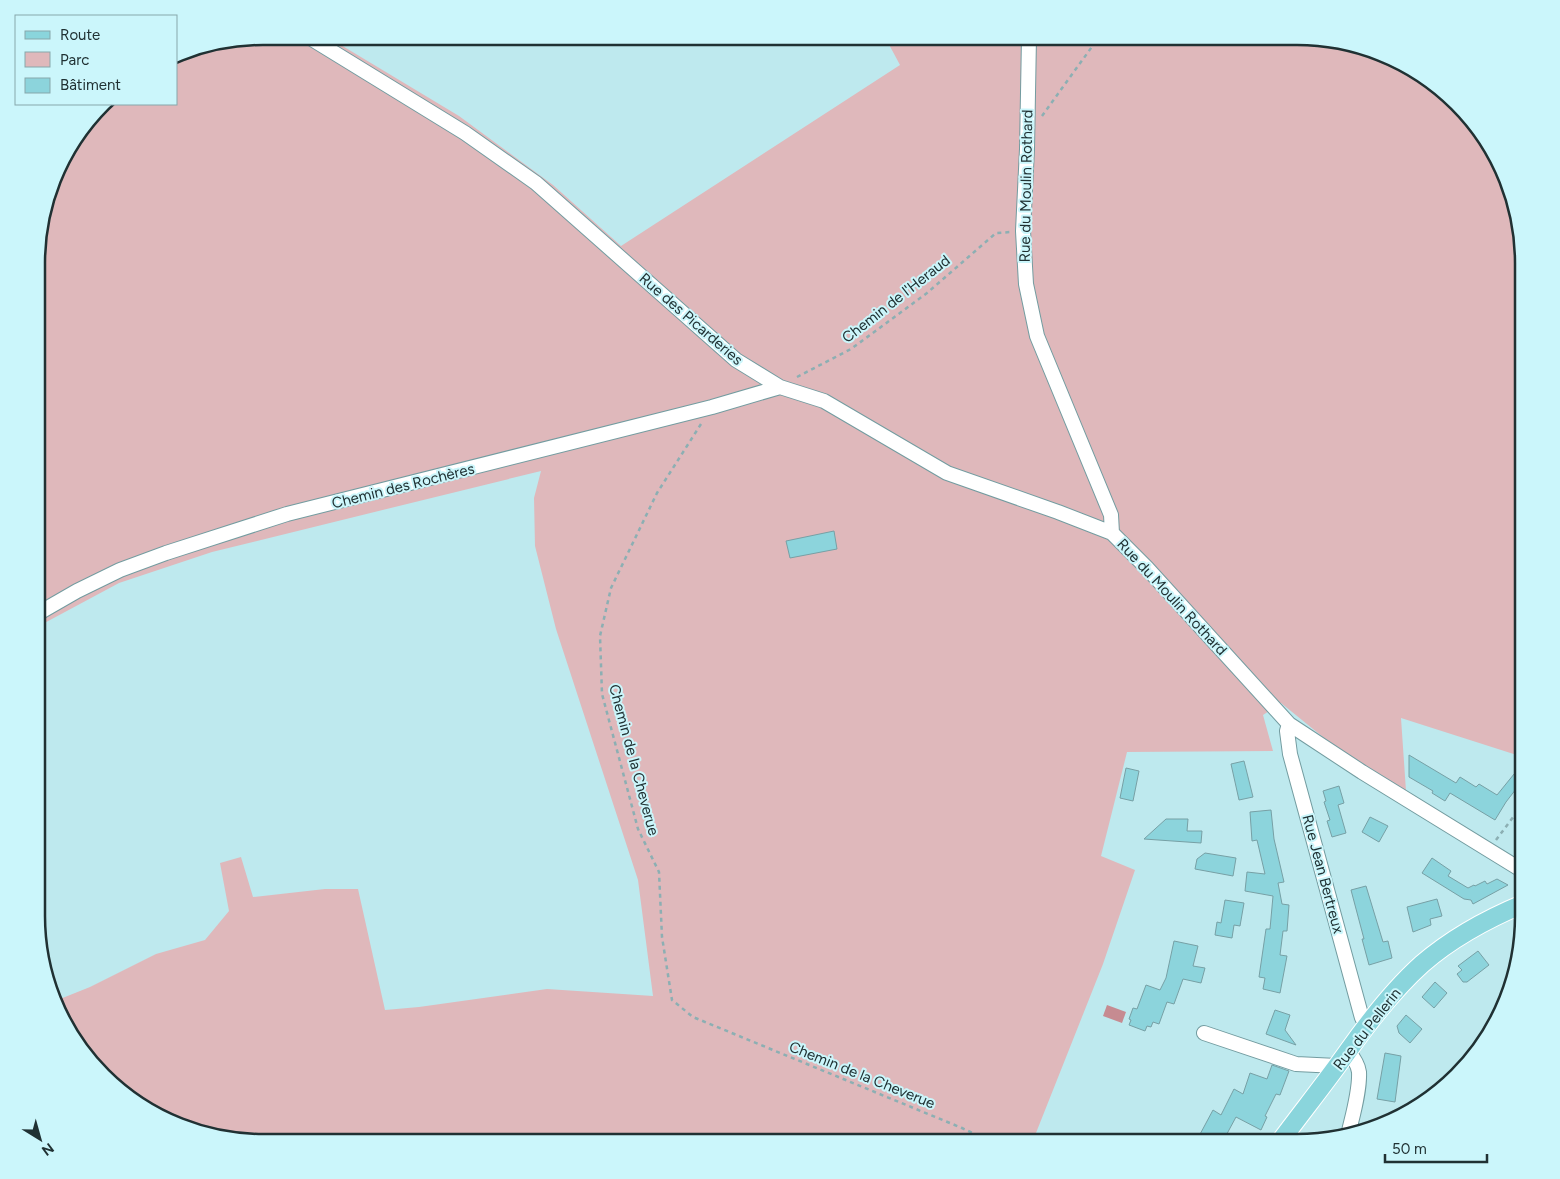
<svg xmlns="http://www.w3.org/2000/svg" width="1560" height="1179" font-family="Figtree,sans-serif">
	<rect width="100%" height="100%" fill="#bee9ee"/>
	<path fill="#dfb8bb" d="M263,36H326L459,116L553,185L621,246L900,65L885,37H1312L1384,53L1446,92L1501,163L1524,263L1523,757L1401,718L1406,791L1334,746L1281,703L1263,715L1273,751L1127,752L1101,856L1135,870L1103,964L1032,1143L248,1142L176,1126L114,1087L60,1017L55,1001L90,987L156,954L205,940L229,911L220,863L241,857L253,897L325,889H358L385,1010L419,1007L547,989L653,996L638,880L556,629L535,546L534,498L541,471L212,552L119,583L37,627L38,233L66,150L104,104H176V56L190,48Z"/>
	<path fill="#c68b91" d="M1107,1005L1126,1012L1122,1023L1103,1016Z"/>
	<path fill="#8cd4dc" stroke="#77a0a5" d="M834,531L837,549L790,558L786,541Z
		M1409,755L1456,783L1460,777L1476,787L1479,784L1497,795L1523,763V780L1506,802L1495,820L1450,793L1445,801L1432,793L1433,791L1409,777Z
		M1244,761L1253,797L1239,800L1231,764Z
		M1126,768L1139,771L1133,801L1120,798Z
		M1339,786L1344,803L1338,805L1346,833L1332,837L1327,821L1330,820L1324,802L1326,801L1323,791Z
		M1271,810L1274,839L1284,882L1278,883L1282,904L1289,905L1287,931H1283L1280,955L1287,956L1280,993L1263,989L1265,978L1259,977L1266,929H1270L1273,896L1245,891L1247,872L1265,874L1257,840L1252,841L1250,812Z
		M1370,817L1388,826L1379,842L1362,832Z
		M1166,819H1188L1187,831H1202L1201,843L1144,839Z
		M1205,853L1236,858L1233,876L1195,869L1197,859Z
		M1432,858L1451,871L1448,876L1468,888L1474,885L1475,886L1485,881L1487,884L1497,879L1508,885L1473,904L1471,900L1464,899L1422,873Z
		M1366,886L1383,942L1388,941L1392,958L1369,965L1362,939H1364L1351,890Z
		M1437,899L1442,916L1430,919L1431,925L1413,932L1407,907Z
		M1225,900L1244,903L1240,926L1234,925L1232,938L1215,935L1217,922L1221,923Z
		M1174,941L1198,946L1193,966L1205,968L1201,983L1183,979L1174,1004L1167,1002L1159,1024L1153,1022L1151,1027L1147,1026L1145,1031L1129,1025L1131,1020L1129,1019L1133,1008L1137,1009L1146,985L1160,990L1166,978Z
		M1478,951L1489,965L1467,982H1463L1457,974L1462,970L1458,966Z
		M1435,982L1447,993L1434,1008L1422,997Z
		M1275,1010L1290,1015L1285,1030L1296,1045L1266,1034Z
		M1406,1015L1422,1029L1410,1043L1399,1033L1397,1026Z
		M1385,1053L1401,1056L1395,1102L1377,1099Z
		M1272,1065L1289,1071L1280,1095L1276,1094L1265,1116L1267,1117L1261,1130L1236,1117L1222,1143H1206L1198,1138L1213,1110L1221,1115L1234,1089L1243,1094L1250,1073L1267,1079Z"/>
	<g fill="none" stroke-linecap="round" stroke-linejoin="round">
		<g stroke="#739ca0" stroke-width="16">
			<path id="minor" d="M307,36L465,133L536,183L736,360L780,387L824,401L947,473L1058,512L1112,533
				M1029,37L1027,149L1023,231L1026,284L1037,336L1111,515L1112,533L1147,568L1289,724L1362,772L1523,871
				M37,614L77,591L120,570L166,553L287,514L712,407L780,387
				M1289,724L1287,731L1290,754L1362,1018L1368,1022
				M1204,1033L1296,1064L1337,1066
				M1348,1051C1353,1057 1358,1064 1359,1072C1360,1090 1353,1114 1349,1131"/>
		</g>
		<g stroke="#fff" stroke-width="20">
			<path id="major" d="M1279,1143C1302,1112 1326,1082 1348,1051C1370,1020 1393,990 1422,964C1452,938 1487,919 1523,904"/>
		</g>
		<path stroke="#8cafb3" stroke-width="2.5" stroke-dasharray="4 4" stroke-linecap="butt" d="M1042,116L1099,37
			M797,377L851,349L927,293L996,233L1011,232
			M701,424L657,493L611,588L600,636L602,694L638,829L659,872L662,937L672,1000L693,1017L962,1128L993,1143
			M1496,840L1523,804"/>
		<use href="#minor" stroke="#fff" stroke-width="14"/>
		<use href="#major" stroke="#8ad5dc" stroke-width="18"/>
	</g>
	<g text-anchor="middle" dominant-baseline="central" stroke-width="4" stroke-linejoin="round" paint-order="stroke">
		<g font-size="15" fill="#203133" stroke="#cbf6fb">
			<text transform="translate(1026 186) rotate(-89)">Rue du Moulin Rothard</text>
			<text transform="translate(896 299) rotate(-38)">Chemin de l'Heraud</text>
			<text transform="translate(691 319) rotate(41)">Rue des Picarderies</text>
			<text transform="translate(403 486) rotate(-14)">Chemin des Rochères</text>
			<text transform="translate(1172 597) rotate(47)">Rue du Moulin Rothard</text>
			<text transform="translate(634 760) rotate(75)">Chemin de la Cheverue</text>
			<text transform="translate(1323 874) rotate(75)">Rue Jean Bertreux</text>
			<text transform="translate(1367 1029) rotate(-52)">Rue du Pellerin</text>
			<text transform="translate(862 1075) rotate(22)">Chemin de la Cheverue</text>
		</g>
	</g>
	<path d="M0 0H1560V1179H0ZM263 45H1297A218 218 0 0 1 1515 263V916A218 218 0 0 1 1297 1134H263A218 218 0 0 1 45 916V263A218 218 0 0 1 263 45Z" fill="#cbf6fb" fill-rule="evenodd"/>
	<path fill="none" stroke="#203133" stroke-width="2.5" d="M263 45H1297A218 218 0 0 1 1515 263V916A218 218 0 0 1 1297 1134H263A218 218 0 0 1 45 916V263A218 218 0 0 1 263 45Z"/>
	<rect x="15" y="15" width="162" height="90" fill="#cbf6fb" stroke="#87a7ab"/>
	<rect x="25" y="31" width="25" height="8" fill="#8ad5dc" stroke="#87a7ab"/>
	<text x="60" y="40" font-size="15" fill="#203133">Route</text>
	<rect x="25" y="52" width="25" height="15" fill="#dfb8bb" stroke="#87a7ab"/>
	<text x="60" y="65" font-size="15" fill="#203133">Parc</text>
	<rect x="25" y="78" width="25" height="15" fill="#8cd4dc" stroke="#87a7ab"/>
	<text x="60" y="90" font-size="15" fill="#203133">Bâtiment</text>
	<g transform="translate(40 1139) rotate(143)" stroke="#cbf6fb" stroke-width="4" paint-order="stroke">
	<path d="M0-4L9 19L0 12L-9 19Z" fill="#203133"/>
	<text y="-8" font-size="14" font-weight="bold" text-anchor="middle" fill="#203133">N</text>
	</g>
	<path d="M1385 1154v8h102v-8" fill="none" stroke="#203133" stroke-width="2.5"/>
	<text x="1392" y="1154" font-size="15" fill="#203133" stroke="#cbf6fb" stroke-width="4" paint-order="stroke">50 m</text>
</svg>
